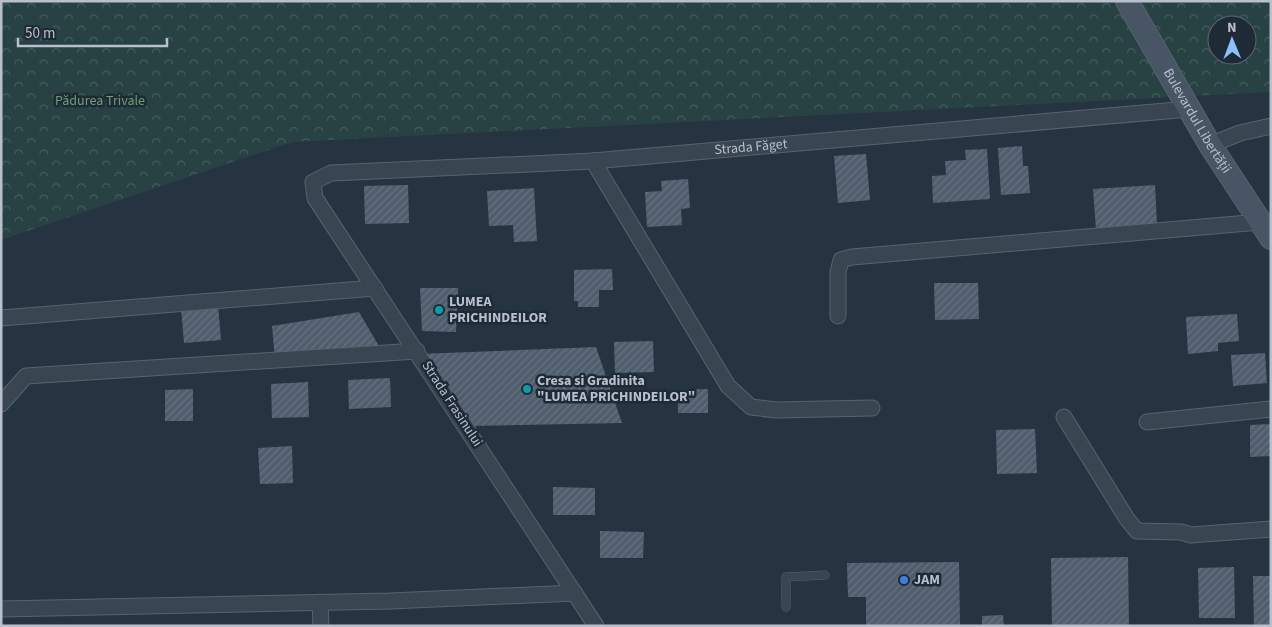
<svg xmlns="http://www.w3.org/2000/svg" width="1272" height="627" font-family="'Source Sans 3',sans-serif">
	<defs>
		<pattern id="forest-crowns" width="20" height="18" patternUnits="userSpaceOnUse" patternTransform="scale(1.25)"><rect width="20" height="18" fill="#284243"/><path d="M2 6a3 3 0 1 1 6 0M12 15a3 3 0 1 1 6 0" fill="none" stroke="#455c5d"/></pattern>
		<pattern id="building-hatch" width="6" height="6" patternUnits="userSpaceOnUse" patternTransform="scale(1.25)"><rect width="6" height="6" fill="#4f5d6d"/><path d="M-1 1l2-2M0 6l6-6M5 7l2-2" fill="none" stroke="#667281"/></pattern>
	</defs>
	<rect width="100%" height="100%" fill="#263442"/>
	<path fill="url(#forest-crowns)" fill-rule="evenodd" d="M1,1H1271V92L292,142L1,240ZM1217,25H1247V55H1217Z"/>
	<path fill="url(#building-hatch)" d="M1022,146L1023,166H1028L1030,193L1001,195L998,148Z
		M987,149L990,199L933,203L932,176L946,175L945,161L966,160L965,150Z
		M866,154L870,200L838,203L834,156Z
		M688,179L690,208L681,209L682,225L647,227L645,192L662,191L661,181Z
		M408,185L409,223L365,224L364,186Z
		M1155,185L1157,225L1096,229L1093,189Z
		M534,188L537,241L514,242L513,225L489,226L487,191Z
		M612,269L613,290H599V307H578V301H574V270Z
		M934,283H978L979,319L935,320Z
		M420,288H458L456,332L422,331Z
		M218,305L221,340L184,343L181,308Z
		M359,312L383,353L275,360L272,326Z
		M1237,314L1239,341L1218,343V351L1188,354L1186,317Z
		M653,341L654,372L615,373L614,342Z
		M596,347L622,423L471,426L419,354Z
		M1265,353L1267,383L1233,386L1231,355Z
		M390,378L391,407L349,409L348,380Z
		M308,382L309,417L272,418L271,384Z
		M193,389V421H165V390Z
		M708,389V413H678V390Z
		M1271,424V456L1250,457V425Z
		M1035,429L1037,473L997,474L996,430Z
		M292,446L293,483L260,484L258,448Z
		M553,487L595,488V515H553Z
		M600,531L644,532L643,558H600Z
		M1128,557L1129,626H1052L1051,558Z
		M959,562L960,626H866V597H848L847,563Z
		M1234,567L1235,618H1199L1198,568Z
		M1253,576H1271V626H1254Z
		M1003,615L1004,626H982V616Z"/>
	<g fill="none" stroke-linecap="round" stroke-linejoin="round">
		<g stroke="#58636f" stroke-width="9">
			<path id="lane" d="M786,607V577L825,575"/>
		</g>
		<g stroke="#58636f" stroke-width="17">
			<g id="street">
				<path d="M1210,145L1240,133L1271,126"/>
				<path d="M593,161L728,386L751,407L776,410L872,408"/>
				<path d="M838,316V272L841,260L852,257L1260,222"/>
				<path d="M1,318L375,288"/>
				<path d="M1,404L26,376L417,351"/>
				<path d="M1064,417L1127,519L1137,531L1181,532L1191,535L1271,529"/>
				<path d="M1147,422L1271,409"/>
				<path d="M320,602L321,626"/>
				<path d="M1,609L390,601L575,593"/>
				<path id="s1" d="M596,626L315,198L313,182L331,173L593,161L1189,109"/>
			</g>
		</g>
		<g stroke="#58636f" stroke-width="24">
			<g id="secondary">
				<path id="s2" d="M1127,1L1210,145L1271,238"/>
			</g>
		</g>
		<use href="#lane" stroke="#3a4552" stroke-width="8"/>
		<use href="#street" stroke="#3a4552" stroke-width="15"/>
		<use href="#secondary" stroke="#485565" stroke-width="22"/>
	</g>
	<g fill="#0f9aa8" stroke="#1f2a37" stroke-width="2">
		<circle cx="439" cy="310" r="5"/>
		<circle cx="527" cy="389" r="5"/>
	</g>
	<circle fill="#3f7fe0" stroke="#1f2a37" stroke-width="2" cx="904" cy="580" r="5"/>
	<g text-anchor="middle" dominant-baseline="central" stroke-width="5" stroke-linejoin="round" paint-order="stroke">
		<g font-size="14" fill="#6e9d75" stroke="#1f2a37">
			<text x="100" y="101">Pădurea Trivale</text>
		</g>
		<g font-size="14" fill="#b7c0cc" stroke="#1f2a37">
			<text stroke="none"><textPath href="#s2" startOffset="139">Bulevardul Libertății</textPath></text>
			<text stroke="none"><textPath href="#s1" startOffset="969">Strada Făget</textPath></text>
			<text transform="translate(452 404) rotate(57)">Strada Frasinului</text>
		</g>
		<g font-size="14" font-weight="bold" fill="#b7c0cc" stroke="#1f2a37" text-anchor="start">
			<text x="449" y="302">LUMEA<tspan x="449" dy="16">PRICHINDEILOR</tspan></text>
			<text x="537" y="381">Cresa si Gradinita<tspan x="537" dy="16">"LUMEA PRICHINDEILOR"</tspan></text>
			<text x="914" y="580">JAM</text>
		</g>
	</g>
	<rect width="1272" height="627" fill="none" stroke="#b7c0cc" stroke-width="5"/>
	<g transform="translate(1232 40) rotate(359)"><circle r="24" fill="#1f2a37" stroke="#5c6673"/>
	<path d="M0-4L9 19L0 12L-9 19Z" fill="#8dbffa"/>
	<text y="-8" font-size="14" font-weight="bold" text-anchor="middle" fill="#b7c0cc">N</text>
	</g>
	<path d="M18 38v8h149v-8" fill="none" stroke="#b7c0cc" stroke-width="2.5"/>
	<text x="25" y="38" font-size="15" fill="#b7c0cc" stroke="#1f2a37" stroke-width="4" paint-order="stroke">50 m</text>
</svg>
